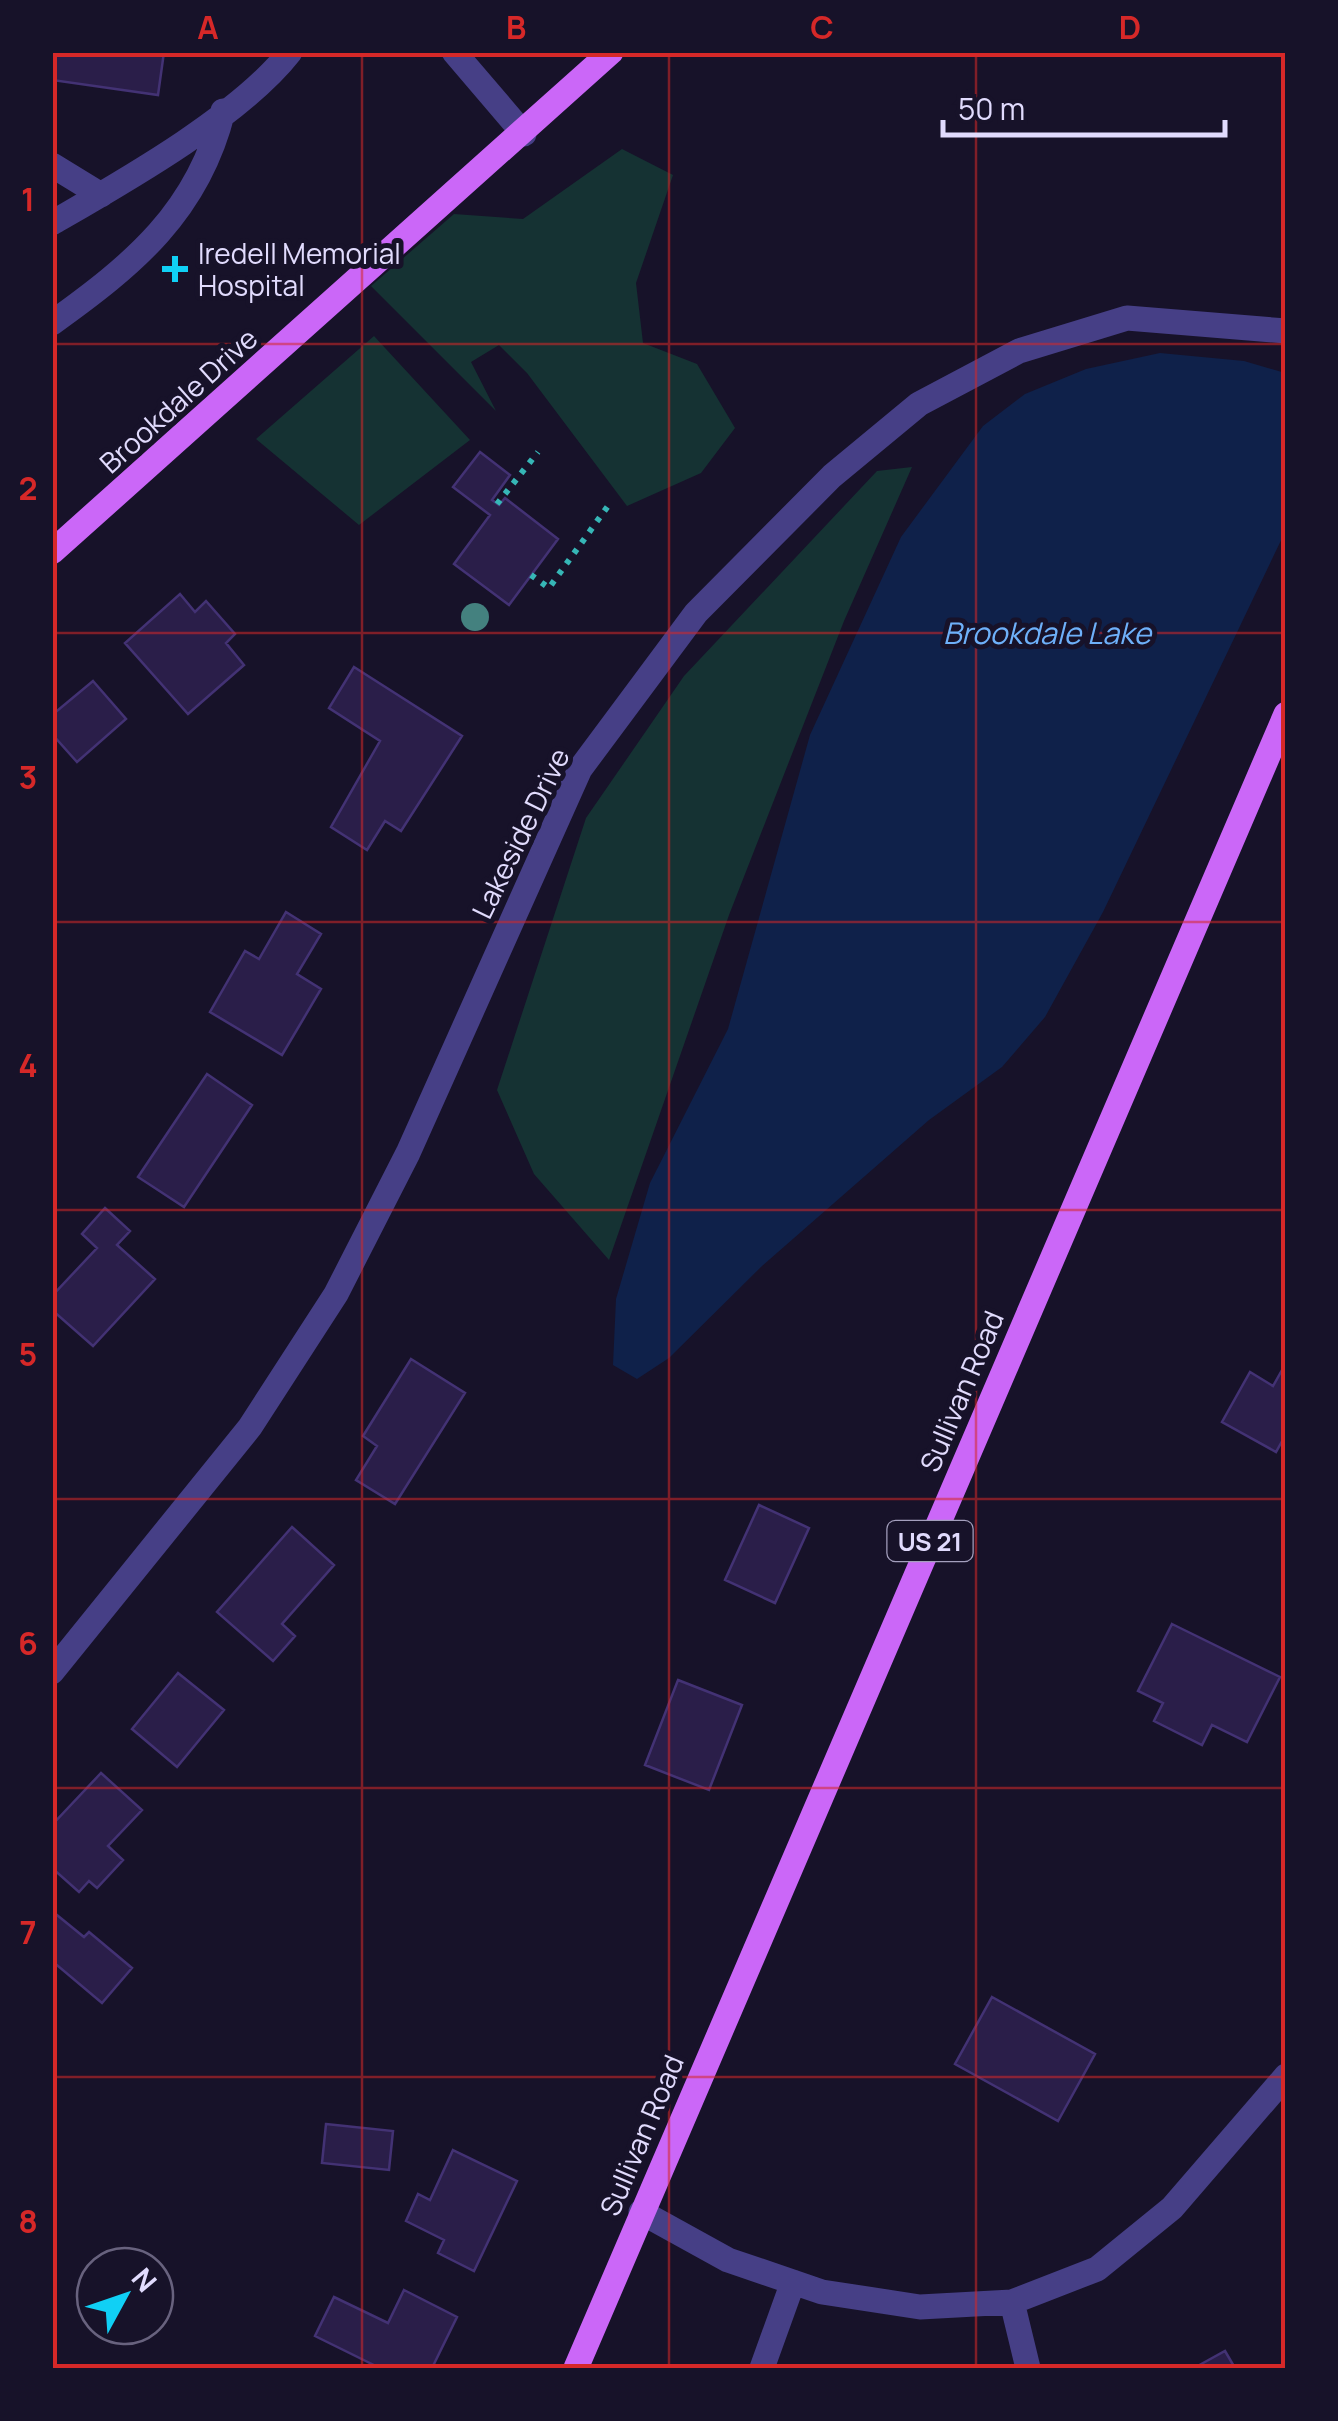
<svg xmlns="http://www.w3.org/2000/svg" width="1338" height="2421" font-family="Manrope,sans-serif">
	<rect width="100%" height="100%" fill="#171229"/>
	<path fill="#153233" d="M622,149L673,175L636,283L643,343L697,364L735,428L701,473L627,506L527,373L499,345L471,362L496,411L371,286L454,214L523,219Z
		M374,336L470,440L359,525L256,439Z
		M912,467L844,621L729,915L609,1260L534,1174L497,1090L586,818L684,676L877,471Z"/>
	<path fill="#0f214a" d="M1160,353L1244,361L1285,373V532L1103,912L1045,1017L1002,1067L929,1120L762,1266L669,1358L637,1379L613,1365L616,1299L650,1183L728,1029L810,735L901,537L983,426L1025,394L1086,369Z"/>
	<path fill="#2a1e49" stroke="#433274" stroke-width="2.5" d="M52,52H164L158,95L52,80Z
		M480,452L510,475L492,500L499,505L505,498L558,539L509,605L454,564L490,515L453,487Z
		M180,594L195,612L206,601L235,634L226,643L244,665L188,714L125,643Z
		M354,667L462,736L401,831L385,821L367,850L331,827L380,741L329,708Z
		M93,681L126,719L77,762L52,734V715Z
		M286,912L321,934L297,974L321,989L282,1055L210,1012L245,951L259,959Z
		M207,1074L252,1105L184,1207L138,1177Z
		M105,1208L130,1231L117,1245L155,1279L93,1346L52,1310V1296L97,1248L82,1234Z
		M411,1359L465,1393L395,1504L356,1480L377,1446L363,1436Z
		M1286,1363V1434L1276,1452L1222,1422L1250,1372L1273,1386Z
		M759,1505L809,1528L775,1603L725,1580Z
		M292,1527L334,1565L282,1624L295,1636L273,1661L217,1612Z
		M1172,1624L1280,1677L1247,1742L1212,1725L1202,1745L1154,1721L1163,1703L1138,1691Z
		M178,1673L224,1710L177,1767L132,1729Z
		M678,1680L742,1705L709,1790L645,1765Z
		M101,1773L142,1810L108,1846L123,1860L97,1888L89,1881L79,1892L52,1868V1825Z
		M52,1911L84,1937L89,1932L132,1968L102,2003L52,1961Z
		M992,1997L1095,2054L1058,2121L955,2064Z
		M326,2124L393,2131L389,2170L322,2163Z
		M453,2150L517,2181L474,2271L438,2253L444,2240L406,2221L418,2194L430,2200Z
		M404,2290L457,2317L432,2368H380L315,2336L334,2297L388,2323Z
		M1225,2351L1235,2368H1194Z"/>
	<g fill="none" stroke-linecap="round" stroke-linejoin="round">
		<path stroke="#36b6b6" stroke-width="6" stroke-dasharray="5 8" stroke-linecap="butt" d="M497,504L538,452
			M531,575L549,588L608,506"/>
		<path stroke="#463f86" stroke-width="25" d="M454,52L524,134
			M52,165L101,195
			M52,223C123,182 240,116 290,52
			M52,323C133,265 198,212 223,111
			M52,1672L250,1427L336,1294L408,1153L580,769L696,613L832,476L919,404L1019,351L1127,318L1286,331
			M641,2212L728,2260L822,2292L920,2307L1012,2302L1097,2269L1172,2208L1286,2076
			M1012,2302L1028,2368
			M762,2368L793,2282"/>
		<path stroke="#cb67f8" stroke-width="25" d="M52,552L611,52
			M576,2368L1286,714"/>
	</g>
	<circle fill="#44817f" cx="475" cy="617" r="14"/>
	<path fill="none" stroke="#d62828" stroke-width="2.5" stroke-opacity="0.55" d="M362,52V2368M669,52V2368M976,52V2368M52,344H1286M52,633H1286M52,922H1286M52,1210H1286M52,1499H1286M52,1788H1286M52,2077H1286"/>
	<path fill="#10d0f5" stroke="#171229" stroke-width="4" d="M170 254h10v10h10v10h-10v10h-10v-10h-10v-10h10z"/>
	<g text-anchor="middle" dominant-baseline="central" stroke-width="10" stroke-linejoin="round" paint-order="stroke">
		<rect fill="#171229" stroke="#a49fbd" stroke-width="2.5" x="887.5" y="1521" width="85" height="40" rx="8"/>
		<g font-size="25" font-weight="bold" fill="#e1dbfd">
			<text x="930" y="1541">US 21</text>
		</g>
		<g font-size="28" fill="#e1dbfd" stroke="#171229" text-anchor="start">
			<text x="198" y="253">Iredell Memorial<tspan x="198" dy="32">Hospital</tspan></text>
		</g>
		<g font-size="28" fill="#e1dbfd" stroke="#171229">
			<text transform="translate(178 400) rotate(-42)">Brookdale Drive</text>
			<text transform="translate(520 833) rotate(-64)">Lakeside Drive</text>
			<text transform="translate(961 1391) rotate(-67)">Sullivan Road</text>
			<text transform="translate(641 2135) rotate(-67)">Sullivan Road</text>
		</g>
		<g font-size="30" font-style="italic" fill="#6eb0f9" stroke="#171229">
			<text x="1047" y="632">Brookdale Lake</text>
		</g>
	</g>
	<rect width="1338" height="2421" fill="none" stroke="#171229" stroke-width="110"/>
	<g transform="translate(125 2296) rotate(50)"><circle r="48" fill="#171229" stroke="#68627e" stroke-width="2.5"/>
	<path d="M0-8L18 38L0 25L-18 38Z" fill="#10d0f5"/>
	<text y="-15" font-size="28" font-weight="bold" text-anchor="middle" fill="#e1dbfd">N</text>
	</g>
	<path d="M943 120v15h282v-15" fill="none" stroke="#e1dbfd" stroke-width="5"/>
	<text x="958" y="120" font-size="30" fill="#e1dbfd" stroke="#171229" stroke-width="8" paint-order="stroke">50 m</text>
	<rect x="55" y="55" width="1228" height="2311" fill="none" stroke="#d62828" stroke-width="4"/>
	<g font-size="32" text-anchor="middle" font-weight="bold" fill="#d62828">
		<text x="208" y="39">A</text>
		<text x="516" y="39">B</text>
		<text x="822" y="39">C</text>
		<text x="1130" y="39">D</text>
		<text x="28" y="211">1</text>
		<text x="28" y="500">2</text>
		<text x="28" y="789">3</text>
		<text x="28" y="1077">4</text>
		<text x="28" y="1366">5</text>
		<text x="28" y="1655">6</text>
		<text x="28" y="1944">7</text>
		<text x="28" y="2233">8</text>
	</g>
</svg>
